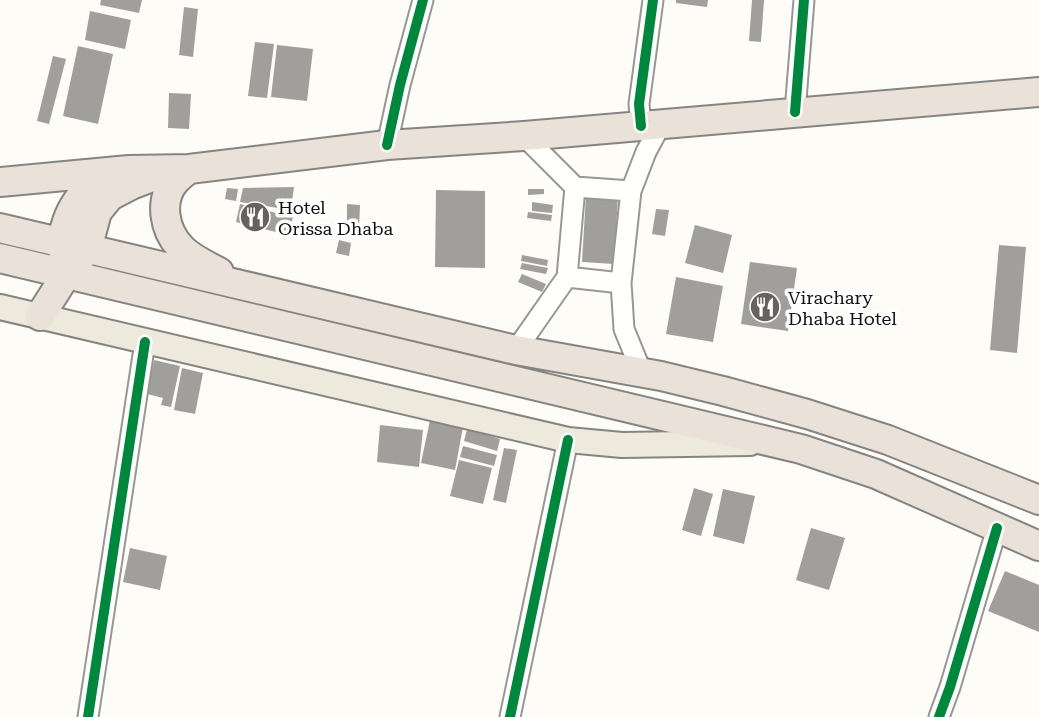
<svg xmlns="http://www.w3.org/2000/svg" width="1039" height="717" font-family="'Roboto Serif',serif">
	<rect width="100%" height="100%" fill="#fdfcf7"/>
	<path fill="#a19f9c" d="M101,0H142L139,13L100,5Z
		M676,0H708L707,7L676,3Z
		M752,0H764L761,42L749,41Z
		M184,7L198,9L193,57L179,55Z
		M90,11L131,20L125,49L85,40Z
		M255,42L274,44L267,98L248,96Z
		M277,45L313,49L307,101L271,97Z
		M78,46L113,54L98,124L63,116Z
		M53,56L66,59L49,124L37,121Z
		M169,93L191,94L189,129L168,128Z
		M294,187L291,210L240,202L243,188Z
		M227,188L238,189L236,201L225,199Z
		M528,189H544V194L528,195Z
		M436,190L485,191V268L435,267Z
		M586,195L618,196L614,264L582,262Z
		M532,202L553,205L552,213L532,211Z
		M240,204L293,217L288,235L236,222Z
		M347,204L360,205L359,229L347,228Z
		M656,209L669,210L665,236L652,234Z
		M528,212L552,215L551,221L527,218Z
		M695,225L732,235L723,273L685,263Z
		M339,240L351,243L349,256L336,253Z
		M999,245L1026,247L1017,353L990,350Z
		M522,255L548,260L547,266L521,261Z
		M750,262L797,268L788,331L741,324Z
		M522,263L548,268L546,274L520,269Z
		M522,274L546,284L542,292L518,282Z
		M676,277L723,286L713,342L666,334Z
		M154,360L180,366L171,407L161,405L163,398L147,394Z
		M182,368L203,373L195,414L174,410Z
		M430,420L463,427L455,470L421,463Z
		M380,425L423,430L419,467L377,462Z
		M467,429L500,439L497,451L464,441Z
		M463,446L497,455L494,466L460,457Z
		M504,448L517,450L506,503L493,500Z
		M459,460L492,468L483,504L450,496Z
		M694,488L713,494L701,536L682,530Z
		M723,489L755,496L744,544L713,536Z
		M811,528L845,538L829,590L796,580Z
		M130,548L167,556L160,590L123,582Z
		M1005,571L1039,585V632L988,611Z"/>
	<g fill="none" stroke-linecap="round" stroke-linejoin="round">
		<g stroke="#979795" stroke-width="23">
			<path id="minor" d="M795,112L804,0
				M641,126L639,104L653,0
				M524,136L575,187L631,191L646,152L661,124
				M387,145L400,85L423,0
				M567,277L575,187
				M621,283L631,191
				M516,350L567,277L621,283L624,329L642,373
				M88,717L145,342
				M510,717L568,440
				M939,717L950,687L997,528"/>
		</g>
		<g stroke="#858482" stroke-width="28">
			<path id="major" d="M0,307L568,440L622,445L750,443"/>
		</g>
		<g stroke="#858482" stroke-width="32">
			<path id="highway" d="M189,169C185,172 180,176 176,180C158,200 164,231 182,249C192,259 206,265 219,272
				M0,182L129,170L189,169L387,145L524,136L1039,92
				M0,228L516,350L661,376L723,391L807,414L888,440L1039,500
				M0,258L801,449L876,474L1039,546
				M65,261C64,256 63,250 63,244C64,214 84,182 114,174
				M40,316L66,275L87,249L97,212L110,196L131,185L152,177"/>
		</g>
		<use href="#minor" stroke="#fffffe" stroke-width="19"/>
		<use href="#major" stroke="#ede9dc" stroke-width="24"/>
		<use href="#highway" stroke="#eae1d8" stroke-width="28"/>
		<g stroke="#fff" stroke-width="15">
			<path id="cycleway" d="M795,112L804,0
				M641,126L639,104L653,0
				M387,145L400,85L423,0
				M88,717L145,342
				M510,717L568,440
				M939,717L950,687L997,528"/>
		</g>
		<use href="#cycleway" stroke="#00873e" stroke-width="10"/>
	</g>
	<defs>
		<g id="restaurant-disc" transform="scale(1.575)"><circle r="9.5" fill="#646362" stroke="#fff"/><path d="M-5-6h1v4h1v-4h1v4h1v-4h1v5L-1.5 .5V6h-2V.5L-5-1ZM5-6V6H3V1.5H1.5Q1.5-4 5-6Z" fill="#fff"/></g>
	</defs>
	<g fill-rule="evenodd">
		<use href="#restaurant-disc" x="255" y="217"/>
		<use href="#restaurant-disc" x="765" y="307"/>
	</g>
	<g text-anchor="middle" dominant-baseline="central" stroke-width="7" stroke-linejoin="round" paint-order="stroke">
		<g font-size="18" fill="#111" stroke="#fff" text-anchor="start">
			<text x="278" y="207">Hotel<tspan x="278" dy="21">Orissa Dhaba</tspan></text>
			<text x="788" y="297">Virachary<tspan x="788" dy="21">Dhaba Hotel</tspan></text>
		</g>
	</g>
</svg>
